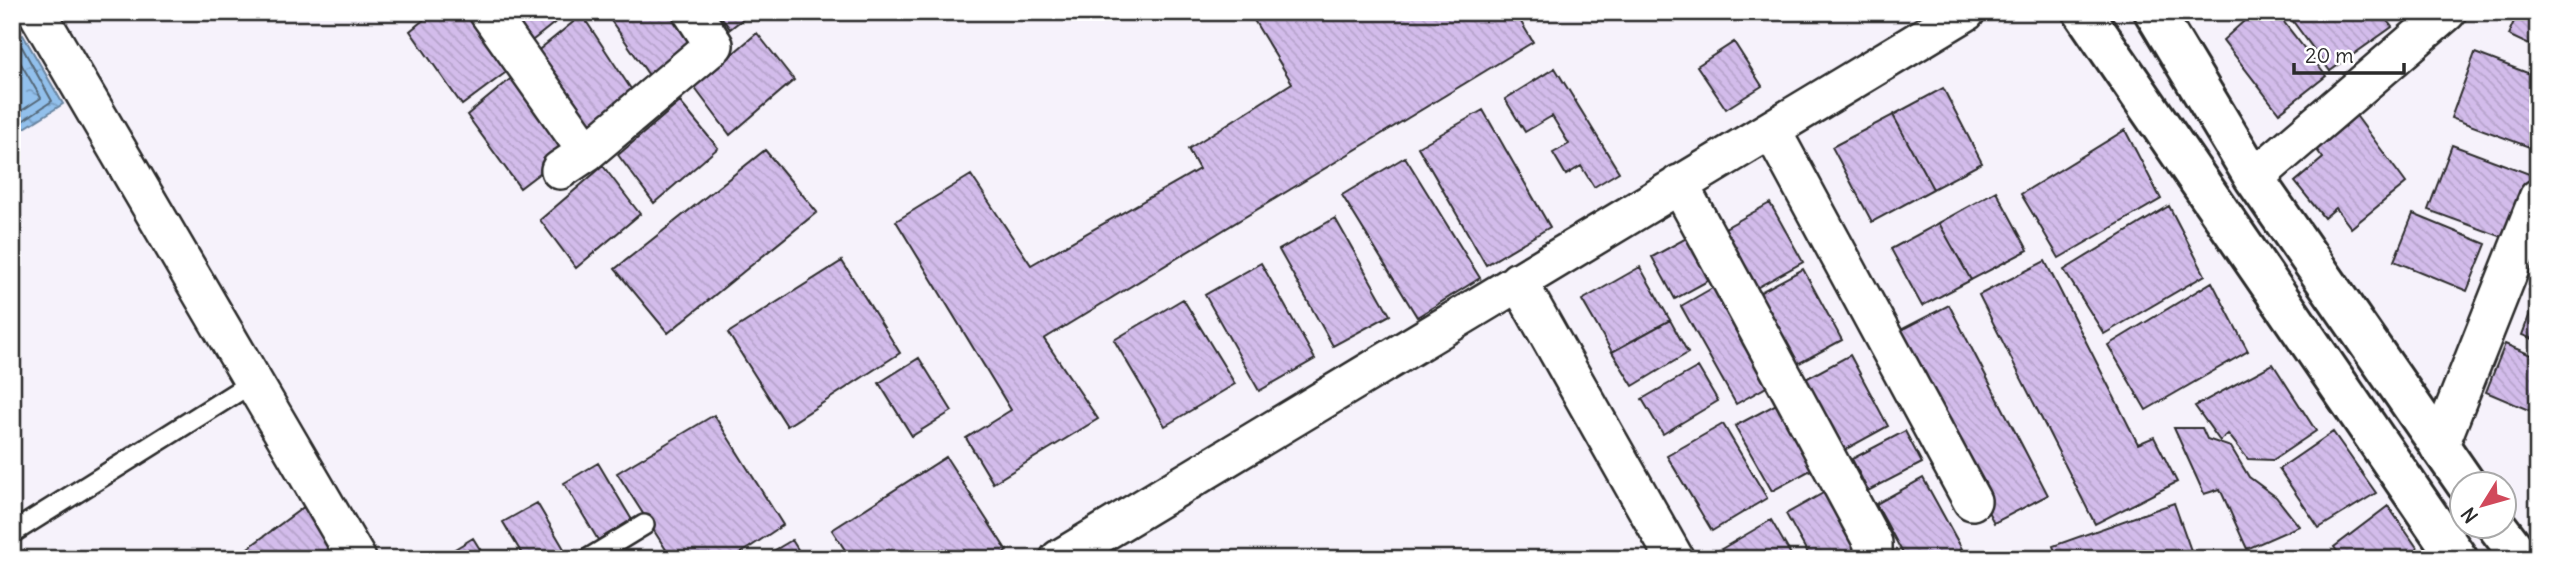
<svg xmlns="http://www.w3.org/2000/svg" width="2550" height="571" font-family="Delius,sans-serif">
	<defs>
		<pattern id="water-ripples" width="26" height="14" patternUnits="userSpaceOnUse" patternTransform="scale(1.75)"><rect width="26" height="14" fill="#92c0ec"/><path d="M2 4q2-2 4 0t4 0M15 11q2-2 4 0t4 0" fill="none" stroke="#779cbf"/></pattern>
		<pattern id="building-back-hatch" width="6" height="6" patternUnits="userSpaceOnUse" patternTransform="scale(1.75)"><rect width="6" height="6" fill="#d3bceb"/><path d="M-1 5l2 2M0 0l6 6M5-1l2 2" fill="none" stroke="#b5a2ca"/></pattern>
	</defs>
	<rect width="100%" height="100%" fill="#f6f2fb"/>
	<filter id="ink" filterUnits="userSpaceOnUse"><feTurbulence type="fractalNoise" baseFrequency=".0143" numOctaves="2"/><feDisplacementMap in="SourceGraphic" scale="14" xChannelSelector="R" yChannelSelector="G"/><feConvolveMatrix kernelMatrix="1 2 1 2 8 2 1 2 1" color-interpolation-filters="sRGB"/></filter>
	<g filter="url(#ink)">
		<path fill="url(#water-ripples)" stroke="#69849f" stroke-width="2" d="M23,35L63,104L12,136V41Z"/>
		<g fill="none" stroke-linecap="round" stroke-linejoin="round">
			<path stroke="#546778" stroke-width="2" d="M12,47H22L52,101L12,128
				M12,55L17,57L41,98L12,117"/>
		</g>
		<path fill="url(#building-back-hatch)" stroke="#2b2b2b" stroke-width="2" d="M433,12H470L509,70L462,105L410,31Z
			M507,12H568L528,44Z
			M605,12H677L700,46L653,81Z
			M718,12H752L730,29Z
			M1249,12H1515L1533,42L1044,339L1098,419L993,483L966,438L1011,410L896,221L971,175L1031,265L1199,169L1188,149L1292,83Z
			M2254,12H2276L2326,76L2279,113L2223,40Z
			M2286,12H2380L2392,27L2330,71Z
			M2518,12H2538V49L2508,35Z
			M582,15L633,92L587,127L535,53Z
			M757,33L794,80L730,135L694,87Z
			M1734,42L1762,86L1726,109L1697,66Z
			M2475,53L2538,77V131L2532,148L2451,118Z
			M1555,68L1619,172L1594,187L1581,166L1566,175L1553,153L1569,144L1552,116L1525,132L1505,99Z
			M514,76L566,153L520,188L467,115Z
			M1943,88L1982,163L1933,189L1893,115Z
			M680,102L718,148L654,203L618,155Z
			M1483,110L1550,227L1486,265L1418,147Z
			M2352,110L2406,183L2351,228L2336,208L2324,218L2295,182L2323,158L2313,145Z
			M1893,115L1933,189L1872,222L1832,147Z
			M2125,130L2161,199L2059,258L2021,194Z
			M2452,145L2532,175L2508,239L2428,210Z
			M765,150L817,212L668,333L615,269Z
			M1405,157L1480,278L1417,317L1342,195Z
			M603,166L640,214L576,268L540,220Z
			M1996,191L2028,250L1971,280L1939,223Z
			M1770,203L1803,262L1751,291L1718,232Z
			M2169,206L2205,275L2104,334L2064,270Z
			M2413,214L2486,244L2467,291L2394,261Z
			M1335,218L1390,315L1333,346L1279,250Z
			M1939,223L1971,280L1922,306L1891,249Z
			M1690,236L1713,278L1675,299L1652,257Z
			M842,261L900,353L787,426L728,333Z
			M2045,261L2138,444L2154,437L2177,482L2095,524L1979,295Z
			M1261,263L1315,359L1259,391L1205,295Z
			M1640,267L1670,320L1612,352L1582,300Z
			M1803,269L1842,340L1794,366L1755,295Z
			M2212,282L2248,351L2146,410L2108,345Z
			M1721,283L1777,381L1736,404L1681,306Z
			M2538,292V341L2522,335Z
			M1183,299L1235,384L1165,426L1114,340Z
			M1949,305L2048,495L1994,523L1895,333Z
			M1670,320L1688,353L1633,386L1612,352Z
			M2505,344L2538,358V414L2486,392Z
			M1850,355L1888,426L1841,452L1802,381Z
			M919,358L952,411L912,436L879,383Z
			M2273,364L2316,431L2273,460L2248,459L2228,434L2220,441L2195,406Z
			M1698,367L1718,401L1663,434L1642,399Z
			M1784,400L1820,465L1772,491L1735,426Z
			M714,415L783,525L732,559H672L617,473Z
			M1723,424L1767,498L1712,531L1667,456Z
			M2174,428H2202L2207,439L2231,447L2249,477L2276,497L2299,526L2247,549L2220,489L2204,494Z
			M1905,431L1922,463L1868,491L1852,459Z
			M2333,432L2376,493L2319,528L2279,469Z
			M946,457L1007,551L994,559H851L832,530Z
			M598,463L632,520L598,540L564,483Z
			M1923,478L1962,549L1945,559H1906L1876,504Z
			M1834,487L1870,552L1857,559H1811L1786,514Z
			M537,503L570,559H525L503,522Z
			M2174,503L2194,559H2058L2053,546Z
			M305,506L336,559H233Z
			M2388,506L2425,559H2343L2334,547Z
			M1771,520L1793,558L1723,559L1718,551Z
			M473,538L486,559H440V558Z
			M792,540L804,559H760Z"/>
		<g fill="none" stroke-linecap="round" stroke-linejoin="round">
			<g stroke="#2b2b2b" stroke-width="24">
				<path id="service" d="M12,533L253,382
					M588,559L644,525"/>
			</g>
			<g stroke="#2b2b2b" stroke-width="42">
				<path id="minor" d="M37,12L357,559
					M488,12L587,152
					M1772,131L1972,501
					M560,170L587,152L714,45L692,12
					M2254,178L2447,12
					M1679,184L1873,543V559
					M1518,281L1675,559
					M2439,447L2538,198
					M1059,559L1966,12"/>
			</g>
			<g stroke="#2b2b2b" stroke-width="44">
				<path id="tertiary" d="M2083,12L2458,559
					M2154,12L2254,178L2466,484
					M2497,526L2522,559"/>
			</g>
			<use href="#service" stroke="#fff" stroke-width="19"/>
			<use href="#minor" stroke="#fff" stroke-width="37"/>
			<use href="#tertiary" stroke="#fff" stroke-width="38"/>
		</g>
	</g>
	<rect width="2550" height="571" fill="none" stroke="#fff" stroke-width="42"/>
	<rect x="21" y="21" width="2508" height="529" fill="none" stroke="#2b2b2b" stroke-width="2.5" filter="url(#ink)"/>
	<g transform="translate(2483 505) rotate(233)"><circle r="33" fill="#ffffff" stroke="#aaaaaa" stroke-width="2"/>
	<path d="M0-5L12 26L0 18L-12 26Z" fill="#d1495b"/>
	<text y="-10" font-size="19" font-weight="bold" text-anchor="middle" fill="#2b2b2b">N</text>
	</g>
	<path d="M2294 63v10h110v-10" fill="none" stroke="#2b2b2b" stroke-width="3.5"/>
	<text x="2305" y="63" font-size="21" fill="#2b2b2b" stroke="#ffffff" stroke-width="5" paint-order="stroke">20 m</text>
</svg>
